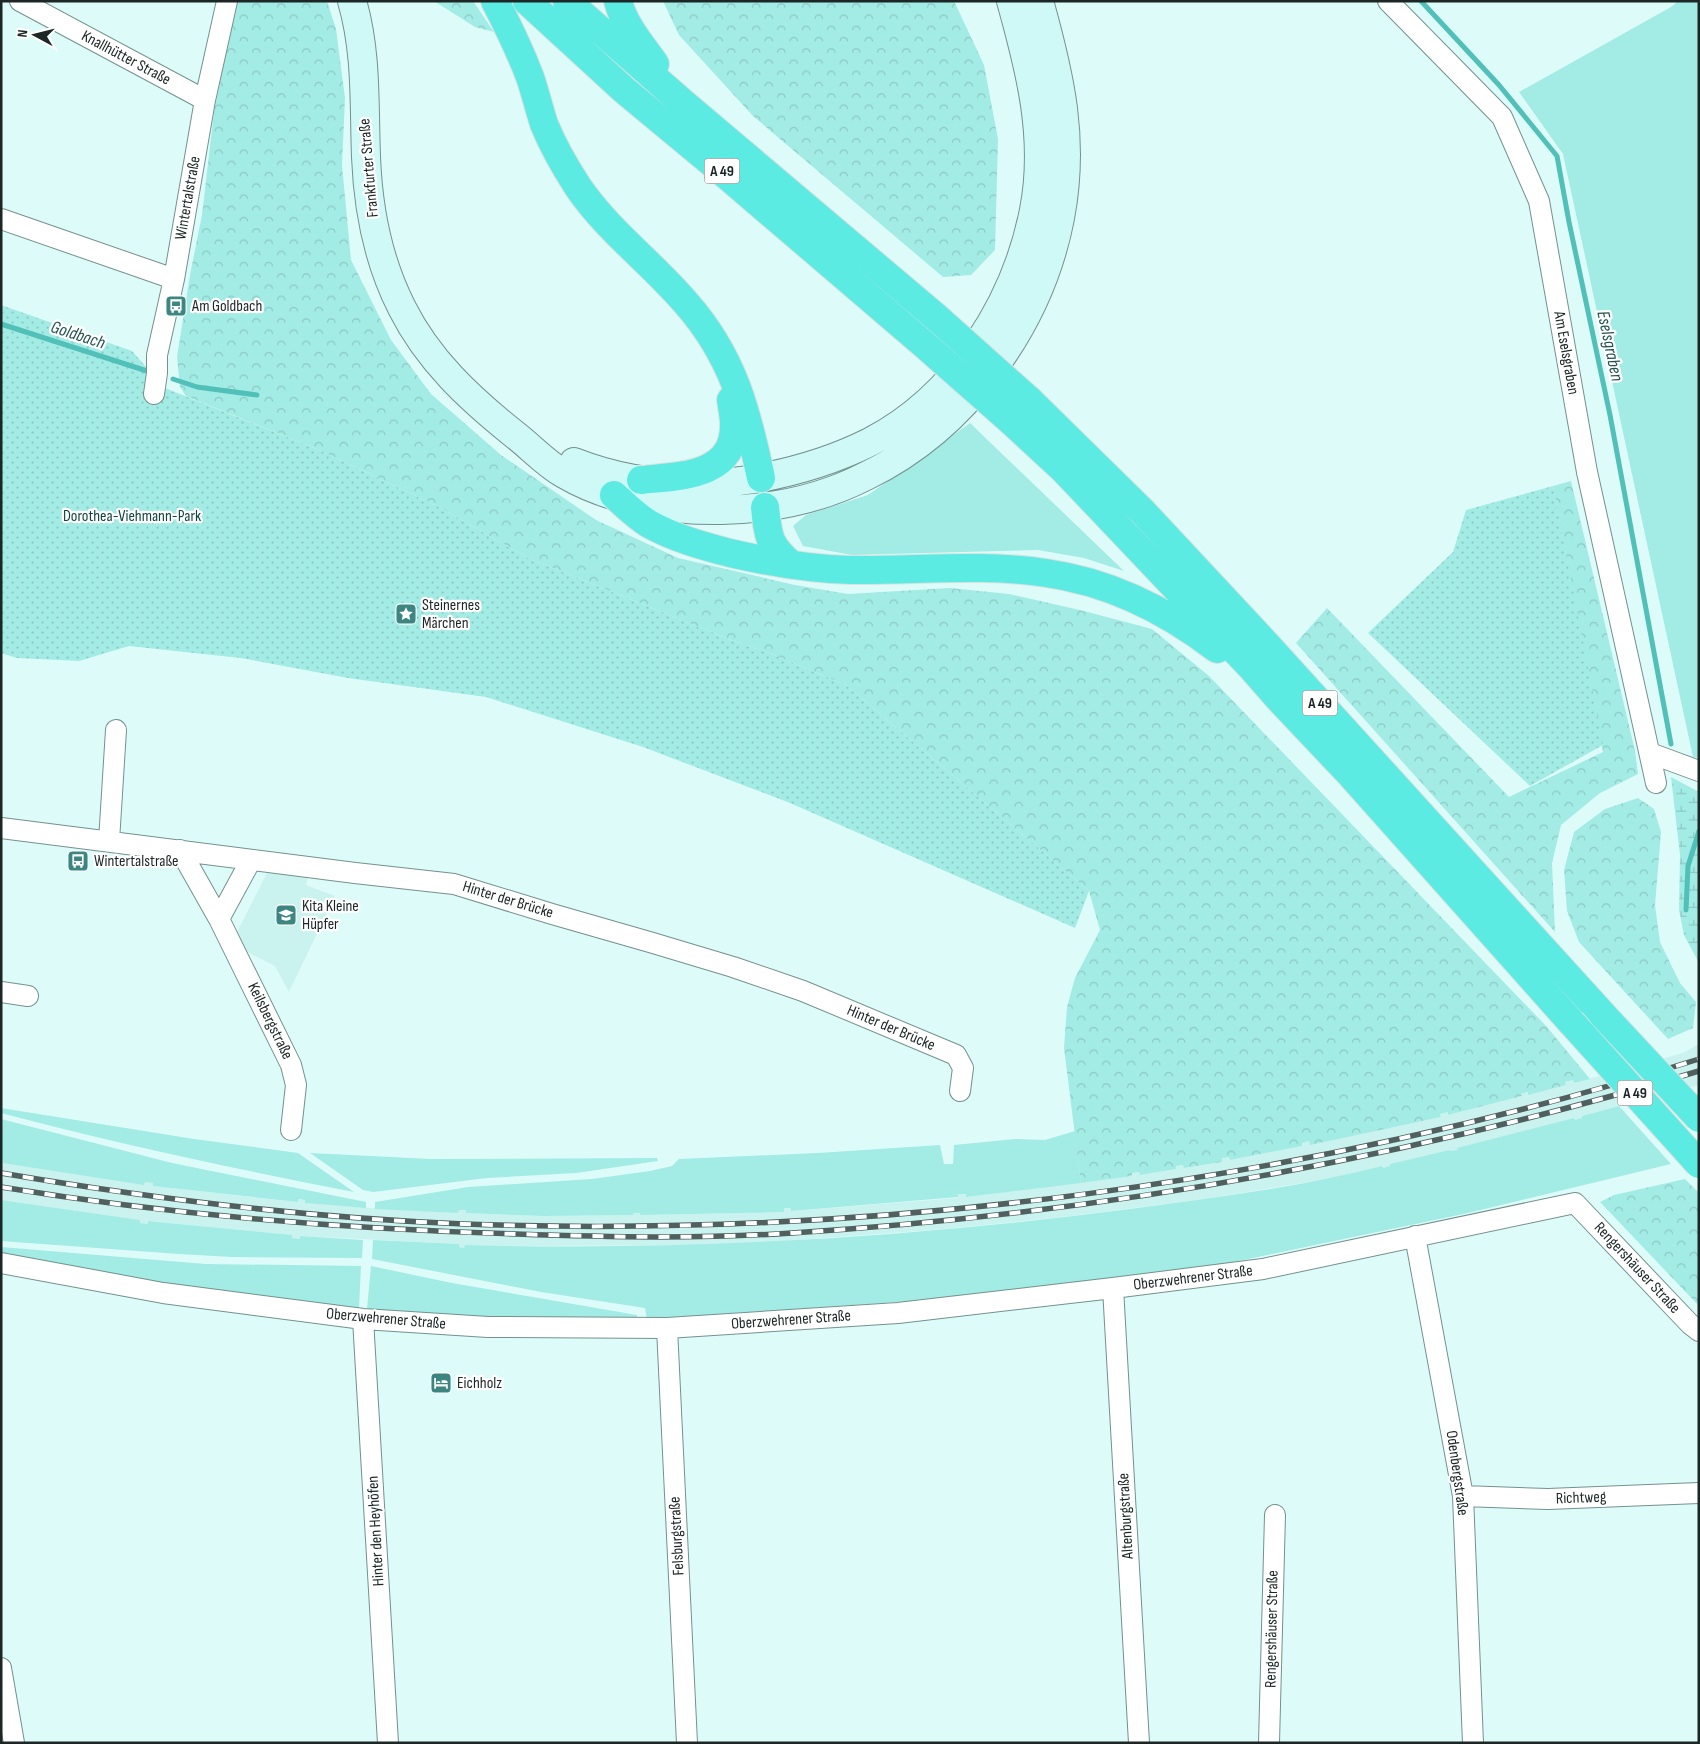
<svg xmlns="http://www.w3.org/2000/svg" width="1700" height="1744" font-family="'Sofia Sans Condensed',sans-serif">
	<defs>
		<pattern id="forest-crowns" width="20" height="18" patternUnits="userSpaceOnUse" patternTransform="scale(1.25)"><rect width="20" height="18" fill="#a3ebe5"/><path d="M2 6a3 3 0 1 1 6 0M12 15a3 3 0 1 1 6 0" fill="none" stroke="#8cc9c4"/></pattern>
		<pattern id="wetland-marsh" width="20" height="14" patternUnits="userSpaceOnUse" patternTransform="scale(1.25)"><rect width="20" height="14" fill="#a3ebe5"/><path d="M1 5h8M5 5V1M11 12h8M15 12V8" fill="none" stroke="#8cc9c4"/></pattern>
		<pattern id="park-dots" width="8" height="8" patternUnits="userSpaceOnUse" patternTransform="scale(1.25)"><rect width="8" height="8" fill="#a3ebe5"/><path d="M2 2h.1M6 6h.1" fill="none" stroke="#8cc9c4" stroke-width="1.8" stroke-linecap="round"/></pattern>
	</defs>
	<rect width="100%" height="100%" fill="#ddfcf9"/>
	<path fill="#caf3ef" d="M271,865L308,877L306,885L335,896L289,992L275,966L243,950L236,934Z
		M1699,1044V1085L1582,1116V1118L1575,1120L1574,1118L1458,1148V1150L1450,1152L1449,1150L1390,1164L1391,1166L1383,1168L1382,1166L1340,1177L1204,1199L1071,1216L945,1229L773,1242L700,1245L531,1246L465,1245V1248L459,1247V1244L301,1236L300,1239L292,1238V1235L149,1221L148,1224L139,1223V1220L1,1200V1160H3V1162L144,1184L145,1182L154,1183V1186L297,1202L298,1199L305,1200V1203L370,1208L458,1213L459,1210H467L466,1213L543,1216L633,1215V1213H640L641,1215L783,1212L784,1208H791V1211L957,1198V1194H966L967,1197L1132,1176V1173L1139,1172L1140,1175L1176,1169V1166L1184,1165L1185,1168L1222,1162L1221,1158L1229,1156L1230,1160L1302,1146L1301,1143L1310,1141V1144L1441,1117L1440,1114L1448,1112V1115L1521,1096V1094L1528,1092V1094L1566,1085L1565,1082L1573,1080L1574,1083L1683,1053Z"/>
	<path fill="#a3ebe5" d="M1678,1H1699V758L1693,757L1563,154L1519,92L1671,7Z
		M970,423L1124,571L1084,558L1038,550L852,555L803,546L793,526L806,515L868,495Z
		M1619,1106L1671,1164L1468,1213L1215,1266L912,1301L647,1319L645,1308L541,1292L372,1259L373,1240L459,1244V1247L464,1248L465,1245C684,1251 904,1238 1122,1210C1209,1198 1297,1188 1382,1166L1383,1168L1390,1166V1164L1449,1150L1450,1151L1458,1150L1457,1148L1574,1118L1575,1120L1582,1118V1116Z
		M1,1108L194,1139L298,1153L354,1192C236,1169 118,1144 1,1113Z
		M1,1119L172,1163L366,1202V1208L305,1203V1200L298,1199V1202L153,1186V1183L145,1182L144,1185L3,1163V1160H1Z
		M1075,1131L1081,1183L966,1197V1194H958V1197L791,1211V1208H784V1212L640,1215V1213H633V1215L543,1216L466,1213V1210H459L458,1213L375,1209V1202L468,1187L592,1179L650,1171L672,1166L679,1159L818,1153L940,1145L944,1164H953L954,1145L1015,1139L1045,1140Z
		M310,1153L431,1159L657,1158L658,1161L576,1173L487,1178L373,1192L363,1190Z
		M1,1200L140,1220V1223L148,1224V1221L292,1235V1238L300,1239V1236L363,1240L362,1258L232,1257L179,1254L1,1241Z
		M1,1247L206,1264L361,1266L359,1308L151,1283L1,1256Z
		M371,1266L452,1283L637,1315V1320C547,1319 457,1317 367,1309Z"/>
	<path fill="url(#forest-crowns)" d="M236,1H327L336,29L345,98L342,165L351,260L391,340L431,394L501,455L596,520L678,558L795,585L848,594L950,588L1009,594L1084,611L1152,629L1209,676L1547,1027L1590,1079L1574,1083L1573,1080L1565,1082L1566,1085L1528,1095V1092L1521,1094L1522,1096L1448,1115V1112L1440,1114L1441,1117L1310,1145L1309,1141L1302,1143V1146L1230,1160L1229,1157L1222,1158V1162L1184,1168L1183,1165L1176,1166V1169L1140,1175L1139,1172L1132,1173V1176L1081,1183L1064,1048L1067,1007L1075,978L1100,930L1089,891L846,685L764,651L731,640L528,558L441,508L317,449L186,396L180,387L177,357L190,275L202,215L214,112Z
		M434,1H473L494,32L475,27Z
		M663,1H954L984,65L998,139L995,250L971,275L943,277L753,116L679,35Z
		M1571,481L1635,751L1638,774L1600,793L1561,825L1552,863L1555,932L1296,643L1327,608L1509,797L1603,752L1553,486Z
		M1638,798L1654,809L1661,832L1655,905L1660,942L1680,983L1696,1002L1693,1028L1668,1039L1579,942L1567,911L1564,870L1574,832L1605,809Z
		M1685,1179L1699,1193V1306L1600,1202L1614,1195Z"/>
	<path fill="url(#wetland-marsh)" d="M1671,777L1699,792V963L1684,935L1679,910L1680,855Z"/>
	<path fill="url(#park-dots)" d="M1,305L132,351L165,388L317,449L441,508L528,558L731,640L764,651L846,685L1089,891L1075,928L790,803L643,747L486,697L348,678L241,658L129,646L79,661L17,658L1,653Z
		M1553,486L1603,745L1530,786L1368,633L1453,552L1466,510Z"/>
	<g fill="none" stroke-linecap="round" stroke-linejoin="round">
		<path stroke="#50c0b9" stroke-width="5" d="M1421,1L1499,85L1557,156L1569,222L1610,415L1671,744
			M1,324L147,371
			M173,379L197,387L257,395
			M1686,910L1688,866L1699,831"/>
		<g stroke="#74918e" stroke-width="22">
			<path id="street" d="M20,1L205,100
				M1388,1L1502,117L1539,201L1587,472L1656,783
				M1,219L174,279
				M154,394L157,373V355L174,279L205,100L227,1
				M1650,753L1699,771
				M1,828L355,873L454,884L552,914L653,943L733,967L803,991L956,1055L963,1068L960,1091
				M109,841L116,730
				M180,850L219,919L291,1065L296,1085L291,1130
				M219,919L251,860
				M1,992L28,996
				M1415,1236L1463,1496L1473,1743
				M1,1263L163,1293L363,1319L488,1327L667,1328L898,1313L1113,1288L1263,1269L1575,1203L1690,1324L1699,1331
				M1113,1288L1139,1743
				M363,1319L388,1743
				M667,1328L687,1743
				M1463,1496L1548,1499L1699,1493
				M1,1668L14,1743
				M1269,1743L1275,1515"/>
		</g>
		<g stroke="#74918e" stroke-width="30">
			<path id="secondary" d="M352,1C367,52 364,105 366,157C368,208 378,261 402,308C428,360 469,398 514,434C531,447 545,463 564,474C610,501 669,511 722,510C772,509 821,499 866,476C965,428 1039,326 1060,218C1075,140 1060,76 1039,1
				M574,462C633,485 693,489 754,479C794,472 834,460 870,442C957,397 1016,303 1034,210C1048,138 1030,69 1011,1"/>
		</g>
		<g stroke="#dfe1e0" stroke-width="30">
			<path id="highway" d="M495,1C508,26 520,51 530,77C535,92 539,108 544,124C553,146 565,167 578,187C608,231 652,263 686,303C733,356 747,411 761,478
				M527,1L624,90L712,163L919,340
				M567,1L682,102L936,317
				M618,1C624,25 641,44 655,64
				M1029,400L1143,512L1267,645L1603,1015
				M1011,421L1064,470L1252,668L1280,700L1350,774L1571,1022
				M641,480C679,476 735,477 734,424C734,416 732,408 731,400
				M614,495C625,505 636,516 649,524C674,538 703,546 730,553C769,562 810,569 850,570C915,571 982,563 1046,573C1110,582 1166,610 1217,649
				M765,507C768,537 769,546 792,565"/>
		</g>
		<use href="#street" stroke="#fff" stroke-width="20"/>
		<use href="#secondary" stroke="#cef9f6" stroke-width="28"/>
		<use href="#highway" stroke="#5bebe2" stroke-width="28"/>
		<g stroke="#50605e" stroke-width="5.5">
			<path id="rail" d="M1,1173C154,1199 309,1218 464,1224C880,1239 1302,1183 1699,1059
				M1,1187C171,1215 344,1229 516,1234C608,1237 701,1239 792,1233C1099,1214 1404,1159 1699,1071"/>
		</g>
		<use href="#rail" stroke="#fff" stroke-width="4" stroke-dasharray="11" stroke-linecap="butt"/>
		<g stroke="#dfe1e0" stroke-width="30" stroke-linecap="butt">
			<path id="highway-bridge" d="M936,317L1029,400
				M919,340L1011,421
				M1603,1015L1699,1118
				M1571,1022L1699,1164"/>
		</g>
		<use href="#highway-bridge" stroke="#5bebe2" stroke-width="28"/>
	</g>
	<defs>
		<g id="bus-square" transform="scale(1.125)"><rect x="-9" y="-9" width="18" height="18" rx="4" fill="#3d8580" stroke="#fff"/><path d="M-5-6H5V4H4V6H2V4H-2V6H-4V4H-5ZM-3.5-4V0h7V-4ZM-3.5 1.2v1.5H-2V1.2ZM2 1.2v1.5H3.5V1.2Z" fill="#fff"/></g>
		<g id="sight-square" transform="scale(1.125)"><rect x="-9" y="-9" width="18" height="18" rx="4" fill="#3d8580" stroke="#fff"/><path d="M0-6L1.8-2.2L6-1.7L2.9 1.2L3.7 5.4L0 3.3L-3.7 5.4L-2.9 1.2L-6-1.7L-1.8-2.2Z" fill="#fff"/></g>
		<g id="school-square" transform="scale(1.125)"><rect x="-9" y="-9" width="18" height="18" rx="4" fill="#3d8580" stroke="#fff"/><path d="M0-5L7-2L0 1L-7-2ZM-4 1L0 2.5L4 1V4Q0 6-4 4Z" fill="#fff"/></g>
		<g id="hotel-square" transform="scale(1.125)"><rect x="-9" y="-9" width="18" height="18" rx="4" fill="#3d8580" stroke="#fff"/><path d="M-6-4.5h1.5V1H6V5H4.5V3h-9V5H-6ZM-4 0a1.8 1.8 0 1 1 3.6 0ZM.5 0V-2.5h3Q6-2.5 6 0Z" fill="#fff"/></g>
	</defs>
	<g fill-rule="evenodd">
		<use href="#bus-square" x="176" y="306"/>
		<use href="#sight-square" x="406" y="614"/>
		<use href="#bus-square" x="78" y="861"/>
		<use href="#school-square" x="286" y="915"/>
		<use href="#hotel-square" x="441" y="1383"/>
	</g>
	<g text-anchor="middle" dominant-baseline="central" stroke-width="4.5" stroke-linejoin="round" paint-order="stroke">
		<g fill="#fff" stroke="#5f6766" stroke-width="1">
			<rect x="704.5" y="158.5" width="35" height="25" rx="4"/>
			<rect x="1302.5" y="690.5" width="35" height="25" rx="4"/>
			<rect x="1617.5" y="1080.5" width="35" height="25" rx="4"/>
		</g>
		<g font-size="15" font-weight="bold" fill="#1b2625">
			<text x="722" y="171">A 49</text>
			<text x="1320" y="703">A 49</text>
			<text x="1635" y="1093">A 49</text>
		</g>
		<g font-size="16" fill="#1b2625" stroke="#fff">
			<text transform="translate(126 58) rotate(28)">Knallhütter Straße</text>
			<text transform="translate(369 168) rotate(-95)">Frankfurter Straße</text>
			<text transform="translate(188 198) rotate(-80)">Wintertalstraße</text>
			<text transform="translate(1566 353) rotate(80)">Am Eselsgraben</text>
			<text transform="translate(508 900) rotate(17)">Hinter der Brücke</text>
			<text transform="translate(270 1021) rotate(64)">Keilsbergstraße</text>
			<text transform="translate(891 1028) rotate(23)">Hinter der Brücke</text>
			<text transform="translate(1637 1268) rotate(47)">Rengershäuser Straße</text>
			<text transform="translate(1193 1278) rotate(-7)">Oberzwehrener Straße</text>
			<text transform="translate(386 1319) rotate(5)">Oberzwehrener Straße</text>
			<text transform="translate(791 1320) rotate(-4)">Oberzwehrener Straße</text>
			<text transform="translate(1457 1473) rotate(82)">Odenbergstraße</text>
			<text transform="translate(1581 1498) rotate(-2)">Richtweg</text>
			<text transform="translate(1126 1516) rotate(-93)">Altenburgstraße</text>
			<text transform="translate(376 1531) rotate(-93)">Hinter den Heyhöfen</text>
			<text transform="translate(677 1536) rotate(-93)">Felsburgstraße</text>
			<text transform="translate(1272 1629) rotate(-89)">Rengershäuser Straße</text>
		</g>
		<g font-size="16" fill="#1b2625" stroke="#fff" text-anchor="start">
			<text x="192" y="306">Am Goldbach</text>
			<text x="422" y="605">Steinernes<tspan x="422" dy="18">Märchen</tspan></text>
			<text x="94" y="861">Wintertalstraße</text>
			<text x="302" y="906">Kita Kleine<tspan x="302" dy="18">Hüpfer</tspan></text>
			<text x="457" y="1383">Eichholz</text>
		</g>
		<g font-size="16" fill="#104340" stroke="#fff">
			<text x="132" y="516">Dorothea-Viehmann-Park</text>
		</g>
		<g font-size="18" font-style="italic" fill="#245451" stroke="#fff">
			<text transform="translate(78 335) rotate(18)">Goldbach</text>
			<text transform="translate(1610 346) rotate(78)">Eselsgraben</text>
		</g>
	</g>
	<rect width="1700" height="1744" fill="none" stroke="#1b2625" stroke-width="5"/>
	<g transform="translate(35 35) rotate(277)" stroke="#ffffff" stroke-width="4" paint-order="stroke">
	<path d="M0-4L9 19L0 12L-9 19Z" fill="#1b2625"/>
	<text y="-8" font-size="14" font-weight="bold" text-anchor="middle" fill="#1b2625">N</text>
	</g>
</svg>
